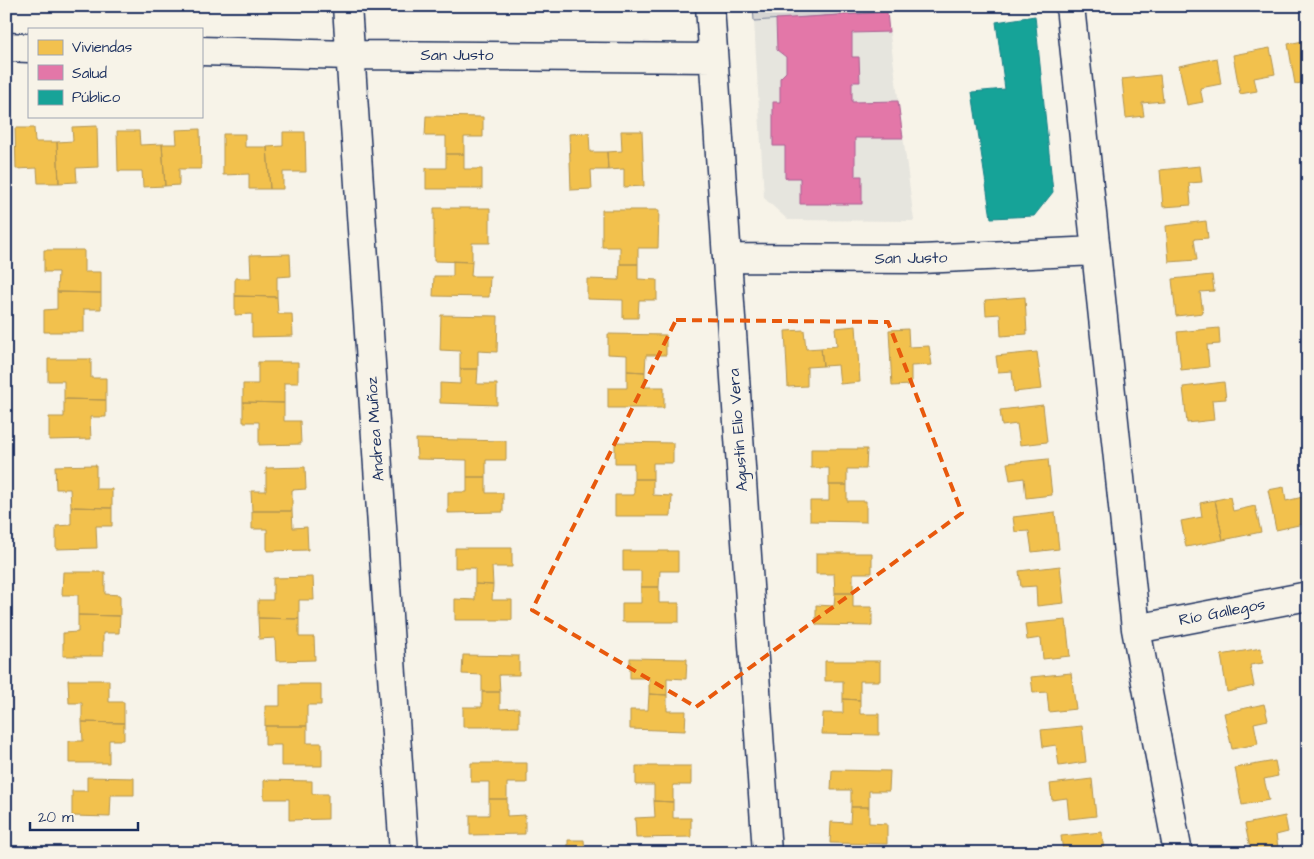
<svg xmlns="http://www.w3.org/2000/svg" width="1314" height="859" font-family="'Architects Daughter',sans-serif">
	<rect width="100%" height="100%" fill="#f7f3e8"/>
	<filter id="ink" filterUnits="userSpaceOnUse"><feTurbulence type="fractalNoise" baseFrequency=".02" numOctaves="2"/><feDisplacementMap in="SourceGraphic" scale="10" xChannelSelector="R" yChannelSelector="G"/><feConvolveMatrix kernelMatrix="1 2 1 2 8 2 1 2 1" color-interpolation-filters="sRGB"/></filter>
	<g filter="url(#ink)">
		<path fill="#e6e5de" d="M887,12L914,221L788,220L764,198L754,21Z"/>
		<path fill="#d7d6d4" stroke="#798299" d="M753,6H970L754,21Z"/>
		<path fill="#f2c14e" stroke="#b29553" d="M1308,40V82L1295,84L1288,44Z
			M1270,48L1275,74L1254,78L1257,91L1240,94L1233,55Z
			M1217,58L1221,84L1200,88L1203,102L1187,105L1179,66Z
			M1160,75L1163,101L1142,103L1144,116L1126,118L1122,79Z
			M426,116L483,117V137H464V154H446V136H425Z
			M97,126L98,167L76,168L77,182L59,183L57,142L73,141L72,127Z
			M15,128H34L35,142H57L59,183H38L37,168L16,169Z
			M200,129L201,169H179V185L165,186L162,144H177L176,130Z
			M117,131H139L140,145L162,144L165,186L143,187L142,171H118Z
			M621,131H642L644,186L624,187V169L608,170L607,152L622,151Z
			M283,132H305L306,172H283V189H270L267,147L283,146Z
			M589,133L590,152H607L608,170H591L592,189L571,190L569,134Z
			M223,134H245V147H267L270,189H249V174L223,175Z
			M446,154H464V169H482V189H426V168H446Z
			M1200,166L1202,182L1189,183L1191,205L1163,207L1160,170Z
			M434,208H490V243H472V262L434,261Z
			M602,210H659L658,248H638V264H620V247H602Z
			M1206,221L1208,238L1194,239L1197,260L1169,262L1166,226Z
			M44,250H84V272H101V293L57,292L58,272H44Z
			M290,254L291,276L277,277V297L235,296V278H251L250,255Z
			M453,261L472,262L471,276H490L489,297L433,296L434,276H453Z
			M620,264H638V279L657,280V300H639L638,318H623V300L587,299V279L619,280Z
			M1212,275L1214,291L1200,292L1203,313L1176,316L1172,279Z
			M57,292L101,293V309H84V332H44V310L57,309Z
			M235,296L277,297L278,314H292L293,336L252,337V314L235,315Z
			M1025,297L1027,334L1001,336L1000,314L986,315L985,300Z
			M441,315L498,316L497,352L478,351V369H460V351L440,350Z
			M856,326L860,382L840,384L838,365L823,366L821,348L837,346L835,328Z
			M1219,328L1220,344L1207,345L1209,367L1181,370L1177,332Z
			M908,329L909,347L929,346L932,365L911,366V385L892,386L889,330Z
			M804,330L806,349L821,348L823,366L807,367V386L788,387L785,331Z
			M608,334L666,335V355H646L645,372L627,371V355L608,354Z
			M1037,352L1042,389L1014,392L1012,371L998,372L996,356Z
			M48,359H91V378H106V400L64,399V381H48Z
			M258,362H298V383H284V403L243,402V384H258Z
			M460,369H478L477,384H497V405L440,403V383L460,384Z
			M627,371L645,372V387H664V408H608V388H627Z
			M1224,382L1226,399L1212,400L1214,420L1187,423L1183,387Z
			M64,399L106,400V417H90L91,439L49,440V417H64Z
			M243,402L284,403V421H300L301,444L259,445V422H243Z
			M1043,405L1047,442L1020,445L1017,424L1002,426L1000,410Z
			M416,439L506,441V460H486V477H467V460L417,459Z
			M615,442L673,443V463H653V479H634V463H615Z
			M811,449H867L866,469H847V485H829V468H811Z
			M1048,459L1052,495L1026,498L1024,478L1010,480L1007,463Z
			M96,465V489H112V508L71,507L70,489H56L55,466Z
			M305,467L306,489L292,490V511H252L251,491H266V468Z
			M467,477H486V493H503V512L448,513V492H467Z
			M634,479H653V495L672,496L671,516H615V495H634Z
			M829,485H847V501H866V522L810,521V501H829Z
			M1284,487L1286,501L1307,496L1308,523L1276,530L1268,490Z
			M1230,497L1233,511L1255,506L1261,532L1223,540L1215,500Z
			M1215,500L1223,540L1186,547L1181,521L1202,517L1200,503Z
			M71,507L112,508V526H96L97,548L56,549V526L71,525Z
			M252,511H292L293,528L307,527L308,550L267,551V529H252Z
			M1055,512L1059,549L1032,552L1029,531L1015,532L1013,517Z
			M455,548H512V567H492L493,585L475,584V568H455Z
			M623,551H678V571H660L659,587H641V571H623Z
			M816,553H872V573H853V593H835L834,574H816Z
			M1060,566L1064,603L1037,606L1036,586L1021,587L1019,571Z
			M63,572H105V594L120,595V616L78,615V595H62Z
			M313,577L314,600H299V619L258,618V600H273V578Z
			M475,584L493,585L492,600H512V620H455V599L475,600Z
			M641,587H659V603H679V622H622V603H641Z
			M835,593H853V607H872V626L816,625V605L834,606Z
			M78,615L120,616L119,633H103V656H63V633L78,632Z
			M258,618L299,619V637H314L315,660L276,661L275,638L259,639Z
			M1066,620L1070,656L1043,659L1041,638L1027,640L1025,624Z
			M1261,648L1263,663L1250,665L1254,686L1227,692L1221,655Z
			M463,655L519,656V675H499L500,692H482V675L462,674Z
			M630,658L687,659L686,679L667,678V695L649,694V678H630Z
			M825,661H880V681H860V700L843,699V681H825Z
			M1071,673L1076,709L1049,712L1047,692L1033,693L1031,677Z
			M68,680H109V702H124V723L82,722V703H69Z
			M280,684H321V705H307V726H265V706H280Z
			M482,692H500V709L519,708V727H463V707H482Z
			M649,694L667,695V711H686L685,731L630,729V710H648Z
			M843,699L860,700V714H879V735L822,734L823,713H843Z
			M1264,704L1268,720L1254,723L1258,744L1232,749L1224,713Z
			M82,722L124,723V740H109V763H69V741H83Z
			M265,726H307V743H322V766H281V745H265Z
			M1082,726L1086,762L1059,766L1056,745L1043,747L1041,730Z
			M1275,761L1278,776L1264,779L1269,800L1242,805L1235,768Z
			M471,763H527V783H507V799H489V782H471Z
			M636,766H691V785H673V802L654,801V785H636Z
			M832,770L890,771L889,791H869V807H851V790H831Z
			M87,777L134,778V795H111L110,817L72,816V791H87Z
			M1092,779L1096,816L1069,819L1067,798L1052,800L1050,784Z
			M264,780L312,781V794H328V819L289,820V799H264Z
			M489,799H507V816L525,815V834L470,835V815H489Z
			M654,801L673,802V818H691V837L636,838L635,818L655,817Z
			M851,807H869V823L887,824V844L830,843L831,822L850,823Z
			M1285,816L1288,832L1276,835L1279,853H1251L1245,824Z
			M1102,832L1104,853H1077V851L1063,852L1061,836Z
			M568,840H584L585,853H568Z"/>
		<path fill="#e377a8" stroke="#a76192" d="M887,12L889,32L852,33V57H859L860,82H852V102L898,101L903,138H855V176H862V204H800V178H785V146H773V102H780V78L786,72V57L777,50L776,19Z"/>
		<path fill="#17a398" stroke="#188087" d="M1035,16L1053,192L1034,216L991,218L972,92L1005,89L996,22Z"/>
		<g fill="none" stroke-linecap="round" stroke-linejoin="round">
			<g stroke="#1b2f5e" stroke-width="31">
				<path id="street" d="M347,6L404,853
					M710,6L767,853
					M1070,6L1136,629L1178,853
					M6,47L29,48
					M201,51L350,55L713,58
					M727,258L921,259L1096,251
					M1136,629L1308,596"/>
			</g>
			<use href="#street" stroke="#f7f3e8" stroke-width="28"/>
		</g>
	</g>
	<path fill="none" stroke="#e8590c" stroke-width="4" stroke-dasharray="10 6" stroke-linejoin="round" d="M676,320L888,322L962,513L696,707L532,610Z"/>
	<g text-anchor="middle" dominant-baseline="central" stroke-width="5" stroke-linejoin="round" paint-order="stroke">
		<g font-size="16" fill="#1b2f5e" stroke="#f7f3e8">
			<text x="457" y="55">San Justo</text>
			<text transform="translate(911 258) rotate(-1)">San Justo</text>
			<text transform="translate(375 429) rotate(-94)">Andrea Muñoz</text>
			<text transform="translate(738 430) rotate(-94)">Agustín Elio Vera</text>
			<text transform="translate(1222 612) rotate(-11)">Río Gallegos</text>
		</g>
	</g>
	<rect width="1314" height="859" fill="none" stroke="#f7f3e8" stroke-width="25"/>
	<rect x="12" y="12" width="1289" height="834" fill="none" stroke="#1b2f5e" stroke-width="2" filter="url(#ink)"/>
	<rect x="28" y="28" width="175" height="90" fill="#f7f3e8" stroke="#9fa5b1"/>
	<rect x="38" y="40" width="25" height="15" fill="#f2c14e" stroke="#9fa5b1"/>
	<text x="72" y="52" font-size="15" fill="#1b2f5e">Viviendas</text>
	<rect x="38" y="65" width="25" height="15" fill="#e377a8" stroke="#9fa5b1"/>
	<text x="72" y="78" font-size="15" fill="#1b2f5e">Salud</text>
	<rect x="38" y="90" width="25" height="15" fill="#17a398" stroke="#9fa5b1"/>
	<text x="72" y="102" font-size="15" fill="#1b2f5e">Público</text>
	<path d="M30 822v8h108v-8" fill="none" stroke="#1b2f5e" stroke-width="2.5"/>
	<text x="38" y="822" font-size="15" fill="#1b2f5e" stroke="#f7f3e8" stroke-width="4" paint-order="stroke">20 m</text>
</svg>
